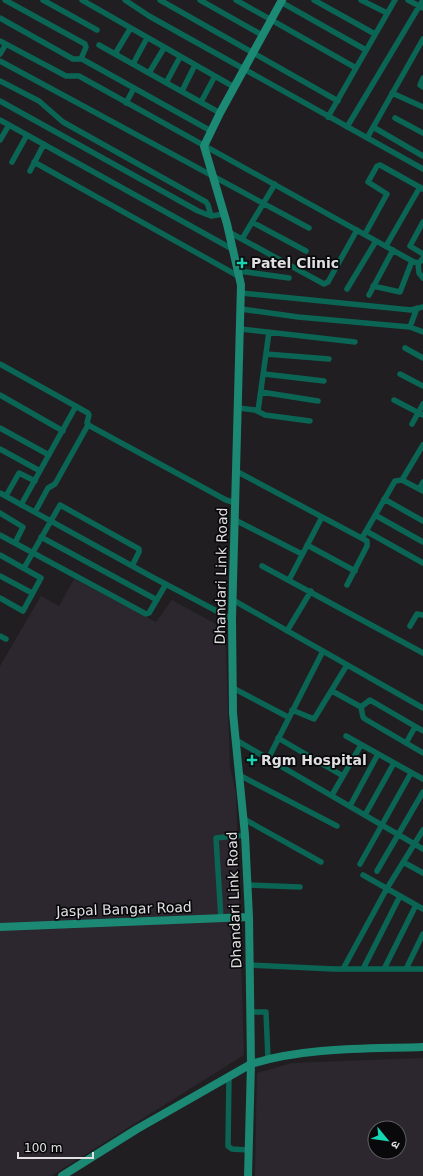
<svg xmlns="http://www.w3.org/2000/svg" width="423" height="1176" font-family="'DejaVu Sans','Noto Sans Devanagari',sans-serif">
	<rect width="100%" height="100%" fill="#201e21"/>
	<path fill="#2c272f" fill-rule="evenodd" d="M74,579L156,622L172,600L225,629L230,767L236,793L244,1055L51,1176H0V666L41,596L59,606Z
		M423,1058V1176H255L257,1073L292,1063ZM375,1128H399V1152H375Z"/>
	<g fill="none" stroke-linecap="round" stroke-linejoin="round">
		<path stroke="#0b6554" stroke-width="5.5" d="M5,0L85,44L86,47L81,59
			M43,0L97,30
			M82,0L234,87
			M125,0L149,16L423,169
			M160,0L338,101
			M200,0L262,35
			M236,0L356,68
			M314,0L375,34
			M361,0L387,13
			M408,0L423,8
			M281,2L366,50
			M0,18L73,59H82L211,131
			M0,41L66,76H79L414,262L419,263L423,258
			M99,45L220,113
			M0,54L6,44
			M115,54L130,29
			M0,61L309,228
			M133,64L147,38
			M149,73L164,48
			M423,78L420,85L423,87
			M0,81L39,101L63,122L206,202L208,205L211,216
			M166,83L180,57
			M182,91L195,65
			M392,93L423,107
			M0,101L198,211L211,216L224,214
			M201,102L215,76
			M126,103L134,88
			M328,117L395,0
			M395,118L423,133
			M0,120L234,250
			M347,127L423,0
			M373,127L423,156
			M367,138L423,39
			M0,140L9,125
			M12,162L27,135
			M34,162L240,277
			M30,171L44,144
			M252,222L306,251
			M423,222L410,246L423,254
			M229,232L324,284L328,282L357,230
			M365,234L387,194L368,182L377,166L380,165L423,189
			M242,239L275,184
			M386,246L420,187
			M418,263L419,273L423,278
			M239,271L289,278
			M373,286L400,292L412,261
			M347,289L376,241
			M241,293L411,310L423,307
			M369,295L393,250
			M241,309L298,317L410,327L423,332
			M410,327L417,308
			M240,329L355,342
			M405,348L423,358
			M266,354L329,359
			M0,364L88,413L89,415L87,423L90,426L226,500L236,503
			M264,374L324,381
			M400,374L423,386
			M261,392L318,401
			M0,395L63,431
			M394,400L423,415
			M238,408L255,410L265,415L310,421
			M258,411L269,332
			M412,424L423,404
			M0,428L49,455
			M0,449L40,471
			M236,471L367,541V546L347,585
			M402,480L423,445
			M419,489L423,482
			M0,493L154,578L232,619
			M6,496L19,473L35,481
			M384,499L423,521
			M21,505L76,406
			M35,512L48,488L55,484L88,425
			M0,513L23,527L15,543
			M375,515L423,542
			M235,520L302,554
			M366,531L423,563
			M0,535L146,614L149,613L166,584
			M41,537L157,600
			M362,538L395,481L402,480L423,491
			M307,545L355,571
			M0,555L41,578L23,611L0,598
			M262,566L423,653
			M24,568L60,505L139,549V552L132,566
			M0,576L32,593
			M289,580L322,517
			M233,600L423,708
			M410,626L417,614L423,615
			M287,631L311,591
			M0,636L6,639
			M233,688L288,717
			M332,691L361,707L363,717L365,719L423,753
			M361,707L370,700L423,731
			M292,710L314,719L347,665
			M346,736L423,779
			M278,738L343,776
			M236,740L423,849
			M406,743L415,727
			M268,759L323,651
			M239,775L337,826
			M332,795L361,745
			M350,806L378,754
			M365,815L394,763
			M244,819L321,862
			M403,862L423,873
			M360,864L411,773
			M377,871L423,792
			M363,875L423,909
			M247,885L300,887
			M221,919L216,838L245,835
			M250,965L334,969H423
			M343,969L386,890L423,830
			M363,969L400,896
			M384,969L416,905
			M406,969L423,934
			M250,1012H266L268,1059
			M229,1077L228,1146L232,1149L248,1150"/>
		<path stroke="#1b8973" stroke-width="8" d="M0,927L249,917
			M62,1176L137,1129L251,1064C306,1047 366,1049 423,1047
			M248,1176L251,1064L249,917L245,835L233,713L232,619L241,285L227,224L204,146L220,113L282,0"/>
	</g>
	<g fill="#15d5b3" stroke="#09080a" stroke-width="1.5">
		<path d="M240 257h4v4h4v4h-4v4h-4v-4h-4v-4h4z"/>
		<path d="M250 754h4v4h4v4h-4v4h-4v-4h-4v-4h4z"/>
	</g>
	<g text-anchor="middle" dominant-baseline="central" stroke-width="3.5" stroke-linejoin="round" paint-order="stroke">
		<g font-size="14" font-weight="bold" fill="#e0dfe1" stroke="#09080a" text-anchor="start">
			<text x="251" y="263">Patel Clinic</text>
			<text x="261" y="760">Rgm Hospital</text>
		</g>
		<g font-size="14" fill="#e0dfe1" stroke="#09080a">
			<text transform="translate(221 576) rotate(-89)">Dhandari Link Road</text>
			<text transform="translate(234 900) rotate(-92)">Dhandari Link Road</text>
			<text transform="translate(124 909) rotate(-2)">Jaspal Bangar Road</text>
		</g>
	</g>
	<g transform="translate(387 1140) rotate(119)"><circle r="19" fill="#09080a" stroke="#5f5e60"/>
	<path d="M0-3L7 15L0 10L-7 15Z" fill="#15d5b3"/>
	<text y="-6" font-size="11" font-weight="bold" text-anchor="middle" fill="#e0dfe1">उ</text>
	</g>
	<path d="M18 1152v6h75v-6" fill="none" stroke="#e0dfe1" stroke-width="2"/>
	<text x="24" y="1152" font-size="12" fill="#e0dfe1" stroke="#09080a" stroke-width="3" paint-order="stroke">100 m</text>
</svg>
